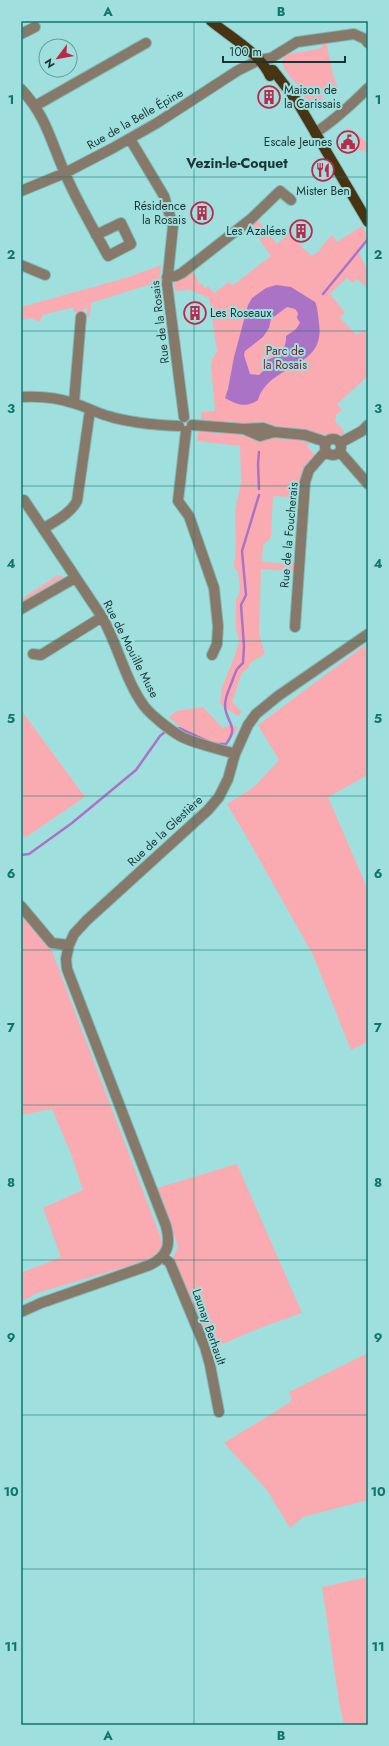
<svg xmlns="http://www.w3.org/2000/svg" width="389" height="1746" font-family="Jost,sans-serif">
	<rect width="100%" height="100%" fill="#9fe0de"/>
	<path fill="#faabb1" d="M321,42H326L333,75L338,88L331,94L327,91L322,94L323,100L317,105L316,101L310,100V104L308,103L307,99L303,96C302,82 274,70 285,55L322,48Z
		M345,126L368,143V156L364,150L360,151L358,148L359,147Z
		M258,220L277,244L288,234L312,256L319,251L322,246L332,235L337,242L362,226L368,235V241L363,245L364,247L358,251L368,271V289L357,279L353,283L347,278L330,294L345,312L340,318L357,335L363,330L367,333L368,338V376L337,404L342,410L336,415L335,421L344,431L343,435L340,436L316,434L301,430L201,422V412L214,411L215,409L211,367L212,360L217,351L209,298L189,290L175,291L174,283L191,271L196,276L199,284H202L205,288L208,286L214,293L229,282L232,286L271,256L250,226Z
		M161,265L160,275L162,285L158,282L91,303L90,317H86L87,309L84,308L83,316L79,313L73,312L74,307L43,315L39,322L31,318L21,321V307L129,277Z
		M199,429L306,439L312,441L307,446L315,455L305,466L297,489H291V497L273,496L271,538L263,545L262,562L294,564L293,571L261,569L259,634L265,654L250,663L249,667L242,673L232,702L242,712L238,716L220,704L222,687L234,658L239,642L236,629V600L240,591L238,572L234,567L236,543L235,511L241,482L240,446L197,441Z
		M58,575L64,577L21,604V599Z
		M368,643V775L328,797L368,890V1042L351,1050L313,955L249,841L227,804L254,787L279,760L258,725Z
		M203,707L223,728L230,725L238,727C235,735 224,746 214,744C200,741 181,727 169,718L176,711Z
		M21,710L85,797L26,837L21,835Z
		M21,915L52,951L162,1241L161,1250L149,1260L37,1293L21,1302V1273L61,1257L43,1208L83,1190L71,1154L52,1109L21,1115Z
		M237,1164L302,1313L260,1328L211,1349L173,1258L178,1246L157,1188Z
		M368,1353V1500L303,1517L290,1528L267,1490L224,1443L292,1401L289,1392Z
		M368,1577V1725H344L339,1702L322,1587Z"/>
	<path fill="#ab73c6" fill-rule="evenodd" d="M276,285L291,287L315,302C318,308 318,316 319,323C326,370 270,362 258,400C245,408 238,405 225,398L228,389L234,357L248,305L252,298L266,288ZM287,307L295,309L298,313L297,318L300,323L296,329L286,336C287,350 278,357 266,360L264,370L259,375L250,374L244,355L245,351L263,337L269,328L271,319Z"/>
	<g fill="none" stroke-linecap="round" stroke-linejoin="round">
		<path stroke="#ab73c6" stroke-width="2.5" d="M323,294L368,239
			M259,452L258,464L259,489
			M179,728L209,742
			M218,744H226C240,726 226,723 225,706C225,695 230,688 233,679C236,671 236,669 243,663L244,646L241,605L246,595L242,551L259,495
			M21,855L29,854L72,823L136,770L160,736L166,731"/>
		<g stroke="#82bab9" stroke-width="12">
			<path id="minor" d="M21,34L35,27
				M21,89C46,116 50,139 64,171C76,200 93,228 108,256L131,244L121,223L96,235
				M35,106L146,43
				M315,133C335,120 351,105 368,88
				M130,139L164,196L173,226L167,284L184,417
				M21,191L65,173L113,148L157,123L237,71L259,60L271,58L297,42L354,34L365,39L368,43
				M21,265L45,275
				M167,277L176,276L182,273L251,219L280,191L291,200
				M21,397C39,396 56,397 73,403C85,406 96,413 108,416C130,423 155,425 179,426
				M74,403L81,317
				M192,425L244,429L263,428L274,432L305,435L326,442
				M244,429L260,436L274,432
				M186,431L178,501L189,516L214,588L218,626L217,644L212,655
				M325 447a8 8 0 1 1 16 0a8 8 0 1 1-16 0Z
				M340,443L362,431L368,425
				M340,452L368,484
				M21,500H24L102,617C118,645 125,680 144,706C152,716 171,731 182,737C196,744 220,749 235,754
				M43,529C55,521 70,514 77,501L90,410
				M21,609L75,578
				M295,627L305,482L309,470L325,452
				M33,654L41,655L102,617
				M21,906L52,943L69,945
				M163,1257L170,1263L205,1347L210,1365L219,1412
				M21,1312L41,1303L150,1265C168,1256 171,1245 166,1226L67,969L66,959L69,945L74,934L87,920L208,810L219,797L228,779L235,754L248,725L256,714L278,696L368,634"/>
		</g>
		<g stroke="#82bab9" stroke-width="12">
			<path id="major" d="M211,21C230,37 260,53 270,76
				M268,70H273L296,100L368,222"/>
		</g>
		<use href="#minor" stroke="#867969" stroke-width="10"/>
		<use href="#major" stroke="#483313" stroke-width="10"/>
	</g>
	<path fill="none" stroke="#0f766e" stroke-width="1" stroke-opacity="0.55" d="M194,21V1725M21,177H368M21,331H368M21,486H368M21,641H368M21,796H368M21,950H368M21,1105H368M21,1260H368M21,1415H368M21,1569H368"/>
	<defs>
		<g id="building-ring" transform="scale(1.15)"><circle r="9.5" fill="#9fe0de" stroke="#ba2949" stroke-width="1.5"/><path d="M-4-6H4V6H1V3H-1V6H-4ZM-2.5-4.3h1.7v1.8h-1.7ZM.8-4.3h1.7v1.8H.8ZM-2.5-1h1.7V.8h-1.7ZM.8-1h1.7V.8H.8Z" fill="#ba2949"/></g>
		<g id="civic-ring" transform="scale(1.15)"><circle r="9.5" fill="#9fe0de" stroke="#ba2949" stroke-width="1.5"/><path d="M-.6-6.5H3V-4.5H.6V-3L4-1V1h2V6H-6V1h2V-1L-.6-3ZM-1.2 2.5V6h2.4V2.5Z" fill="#ba2949"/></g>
		<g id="restaurant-ring" transform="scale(1.15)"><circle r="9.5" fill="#9fe0de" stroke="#ba2949" stroke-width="1.5"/><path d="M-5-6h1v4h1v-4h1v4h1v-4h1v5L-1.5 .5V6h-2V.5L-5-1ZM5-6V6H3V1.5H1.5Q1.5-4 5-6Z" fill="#ba2949"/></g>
	</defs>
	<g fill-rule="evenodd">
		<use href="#building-ring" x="269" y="97"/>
		<use href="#civic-ring" x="348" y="142"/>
		<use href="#restaurant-ring" x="323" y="170"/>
		<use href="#building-ring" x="202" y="213"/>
		<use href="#building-ring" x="301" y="231"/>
		<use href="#building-ring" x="195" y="313"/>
	</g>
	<g text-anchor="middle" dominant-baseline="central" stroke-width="4" stroke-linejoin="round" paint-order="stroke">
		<g font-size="12" fill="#1b3535" stroke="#9fe0de" text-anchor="end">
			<text x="284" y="90" text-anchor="start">Maison de<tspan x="284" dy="14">la Carissais</tspan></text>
			<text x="332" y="142">Escale Jeunes</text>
			<text x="323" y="191" text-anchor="middle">Mister Ben</text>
			<text x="186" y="206">Résidence<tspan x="186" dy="14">la Rosais</tspan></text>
			<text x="286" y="231">Les Azalées</text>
			<text x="210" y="313" text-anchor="start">Les Roseaux</text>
		</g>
		<g font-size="12" fill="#1b3535" stroke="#9fe0de">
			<text transform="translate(135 119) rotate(-30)">Rue de la Belle Épine</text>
			<text transform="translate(160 322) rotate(-97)">Rue de la Rosais</text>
			<text transform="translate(289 535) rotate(-85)">Rue de la Foucherais</text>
			<text transform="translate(131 649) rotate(63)">Rue de Mouille Muse</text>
			<text transform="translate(165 831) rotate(-43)">Rue de la Glestière</text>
			<text transform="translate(209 1327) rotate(71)">Launay Berhault</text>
		</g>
		<g font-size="12" fill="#7f1e32" stroke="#9fe0de">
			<text x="285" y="351">Parc de<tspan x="285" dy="14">la Rosais</tspan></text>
		</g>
		<g font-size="14" font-weight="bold" fill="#1b3535" stroke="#9fe0de">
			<text x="237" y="163">Vezin-le-Coquet</text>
		</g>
	</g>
	<rect width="389" height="1746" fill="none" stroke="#9fe0de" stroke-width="44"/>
	<g transform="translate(58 58) rotate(238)"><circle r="19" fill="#9fe0de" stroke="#6a9c9a"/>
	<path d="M0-3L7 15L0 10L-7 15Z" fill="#ba2949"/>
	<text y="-6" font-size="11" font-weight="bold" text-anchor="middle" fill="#1b3535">N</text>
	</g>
	<path d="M223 56v6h122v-6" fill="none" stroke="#1b3535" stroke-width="2"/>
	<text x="229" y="56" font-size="12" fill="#1b3535" stroke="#9fe0de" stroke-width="3" paint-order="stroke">100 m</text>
	<rect x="22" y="22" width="345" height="1702" fill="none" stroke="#0f766e" stroke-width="1.5"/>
	<g font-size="13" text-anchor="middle" font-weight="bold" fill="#0f766e">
		<text x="108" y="16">A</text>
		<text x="281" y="16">B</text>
		<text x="11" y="104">1</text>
		<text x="378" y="104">1</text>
		<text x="11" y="259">2</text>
		<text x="378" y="259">2</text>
		<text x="11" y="413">3</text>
		<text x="378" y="413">3</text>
		<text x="11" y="568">4</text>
		<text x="378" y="568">4</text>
		<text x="11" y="723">5</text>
		<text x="378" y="723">5</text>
		<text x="11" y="878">6</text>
		<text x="378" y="878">6</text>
		<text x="11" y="1032">7</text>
		<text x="378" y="1032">7</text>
		<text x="11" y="1187">8</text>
		<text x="378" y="1187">8</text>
		<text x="11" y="1342">9</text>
		<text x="378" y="1342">9</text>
		<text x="11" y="1496">10</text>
		<text x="378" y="1496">10</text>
		<text x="11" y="1651">11</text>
		<text x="378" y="1651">11</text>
		<text x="108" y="1740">A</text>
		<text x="281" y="1740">B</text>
	</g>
</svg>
